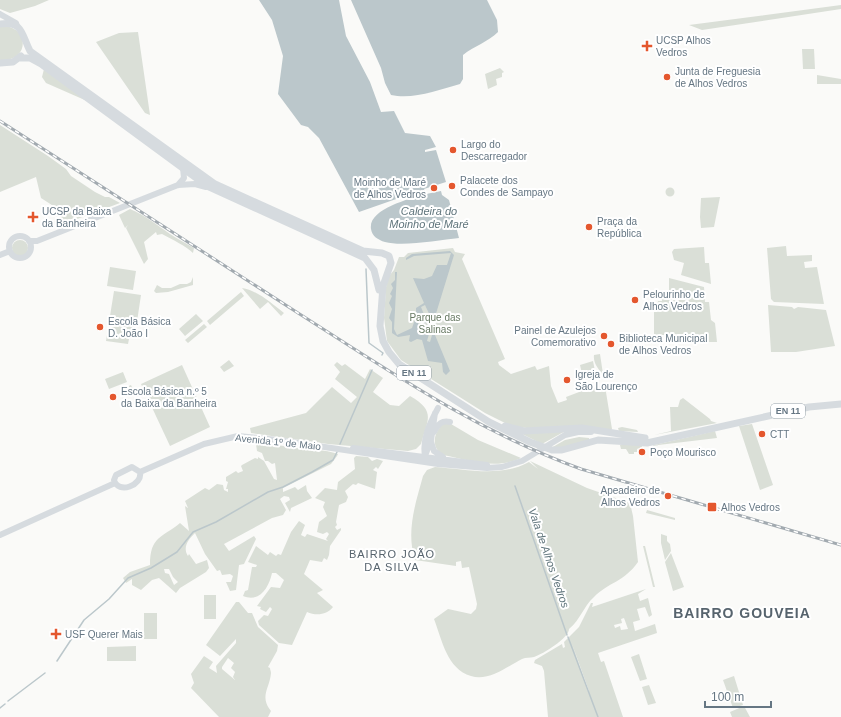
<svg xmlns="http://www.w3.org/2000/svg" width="841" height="717" font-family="Helvetica,sans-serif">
	<rect width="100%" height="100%" fill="#fafaf8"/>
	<path fill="#dadfd7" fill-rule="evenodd" d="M0,0H49L35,6L10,13L0,9Z
		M841,5V9L702,30L689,25Z
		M5,26C30,29 29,62 0,60V27Z
		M138,32L150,115L145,113L96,42L119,33Z
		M802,49H814L815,69H803Z
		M500,68L504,72L502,73V77L496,79L497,85L488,89L485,74Z
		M44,69L87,101L46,83L42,77Z
		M817,75L841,79V84H817Z
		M0,125L48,156L66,169L71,176L95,192L105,197H109L120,203L61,225L58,209L41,198L36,177L0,192Z
		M665.5 192a4.5 4.5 0 1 1 9 0a4.5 4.5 0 1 1-9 0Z
		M720,197L714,227L701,228L700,217L701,198Z
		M130,209C145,215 157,225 170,234C177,239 186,243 194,248L193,253C186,246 173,240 162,234L157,235L156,232L144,242L148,259L144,264L126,228L128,225L125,228L119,215Z
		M12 248a8 8 0 1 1 16 0a8 8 0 1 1-16 0Z
		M786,246L787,256L812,255V261L804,262L805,268L817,267L824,304L774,302L771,299L767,248Z
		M704,247L705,263H709L711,284L681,275L684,263L674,260L672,252L674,249Z
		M453,248L455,252L465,254L462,259L505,359L498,362L499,365L511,374L535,366L537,370L549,366L551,386L558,403L567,400L566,397L587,389L605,386L612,429L610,430L532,429L509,425L485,413L401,360L387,341L384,318L386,287L389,276L394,270L399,257H404L408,253Z
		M110,267L136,271L133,290L107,286Z
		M193,277V285L168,292L156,293L154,291L157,285L162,288H171L180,284H187L191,282Z
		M669,278L704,287L705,302H709L711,320L715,323L717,342H670V339H667V335H662L661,342L648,341V339H654V309H642V307L657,306L658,301H662V298H669Z
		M242,288C257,290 272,304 284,313L281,316L268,302L260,309Z
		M114,291L141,295L135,335L130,334L128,344L106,341Z
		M241,292L244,296L210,325L207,321Z
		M768,305L792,307L794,309L798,307L826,310L835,346L796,352H771Z
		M196,314L203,321L185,336L179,329Z
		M204,324L207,327L188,343L185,340Z
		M600,354L603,374H602C598,368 593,363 594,355Z
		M229,360L234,366L224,372L220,367Z
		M593,361L596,376L583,378L580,365Z
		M337,362L342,366L345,364L365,379L370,369L383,378L373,392L390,405L399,406L410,396C436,411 428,419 421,444L416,449L408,451L328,444L251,433L250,428L306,413L332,387L351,403L357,397L335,379L340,372L334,365Z
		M182,365L210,427L170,446L141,384Z
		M123,372L127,382L109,389L105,379Z
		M131,385L135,394L125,398L122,389Z
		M683,398L710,419L711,421L717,423L654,435L671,431L670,407H678L680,400Z
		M443,424H451L478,440L521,458C496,470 469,460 443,455C431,448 433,433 443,424Z
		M752,424L773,485L760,490L739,426Z
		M622,427L637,430L638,432L619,431L618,428Z
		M569,429L542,444L516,431Z
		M715,431L717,438L650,446Z
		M579,437L589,438V440L568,447L551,448L565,440Z
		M264,443C275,444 286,447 296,448C310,450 324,449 338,454L337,456L331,464L283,488V492L295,487L298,490L306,485L307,491L312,498L291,508L290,512L285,503L290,500L289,497L284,496L280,499L286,510L283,515L272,518L224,544L229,551L254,536L256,539L244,564L239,565L236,590L230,591L226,582H231L233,576L230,574L222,575L220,570L217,571L205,554L195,533C189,539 182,547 188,556L189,554L196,564L207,560L209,568L206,572L180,588L176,593L159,578L152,580L141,590L132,585V579L126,583L123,578L130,572L150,565C150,536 162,538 180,523L189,531L185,506L188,508L185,501L205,488L209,490L217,484L223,485L224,490L228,492V489H226L228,482L226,481V477L236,471L238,473L243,471L241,466L242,465L255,458L258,459V457L264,461L274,479L277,480L275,463L272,464L268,461H265L262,453L257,451L256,444L263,445ZM164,569H169L173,577L178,582L174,585L169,574L165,573Z
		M641,444L642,447L637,449V452H634V454H629L626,449H621L620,445Z
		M356,456L368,457L372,461L377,459L383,461L378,469L376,467L373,470L377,472L375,489L358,483L356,485L353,484L345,491L348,497L346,502L339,505L336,522L337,525L335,527L337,530L341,528V530L330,546L329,555L327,560L324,558L322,562L310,560L304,574L323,590L317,593L333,607C327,615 316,616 307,612L292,645L279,643L259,625L258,621L264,615L268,616L272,609L270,607L266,612L260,609L261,607L257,606L271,587L280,588L284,580L276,573H272C269,587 260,603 243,596L245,591L248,590L252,567H256L257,565L248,562L256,546L268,555L270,552L276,556L278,554L281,555L291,532L299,521L305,525L301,535L305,537L307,534L328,541L326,539L329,534L327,532L323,534L317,532L319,522L327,516L323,507L325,502L315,498L325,488L337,490L338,482L355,469L354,458Z
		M530,461L587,488L630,503L633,516L638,562C624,582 609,582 594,597C583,607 581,619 569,629C569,638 543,654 534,657C530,658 526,657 522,659C508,666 488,682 471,676C447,669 442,640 434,619L448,609L471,614L476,609L477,604L469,567L462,568L461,561L456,562V566L415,560C406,532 415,505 423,476L427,470L435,467C466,469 500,478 529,462L538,469Z
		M647,510L675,518V520L646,513Z
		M661,534L667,536V541L670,544L671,551L665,560L661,543Z
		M643,546H645L655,587H653Z
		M671,553L684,587L673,591L665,562Z
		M646,589L638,594L640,601L648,598L652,615L649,617L645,607L637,609L640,620L633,622L635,631L655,624L657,633L598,653L601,662L604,661L623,717H548L544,671L542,666L534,663L535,660L562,644L563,648L565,647L564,642L579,627L591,603H593L592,607ZM624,618L628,629L621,630L620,626L615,628L614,625L622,623L621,619ZM572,644L589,691H588Z
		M204,595H216V619H204Z
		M236,602H239L248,613H252L258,627L278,645L277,651L268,667L270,668C270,670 271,671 271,673C270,688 259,696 271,711L268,717H219L191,688L194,683L191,674L204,656L213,662L209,668L217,673L216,666L236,643V639L220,656L206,645ZM228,658L234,663L231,668L235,672L233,677L235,680L222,669V667Z
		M144,613H157V639H144Z
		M136,646V661H107V647Z
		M639,654L647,679L640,681L631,657Z
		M734,676L743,705L733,708L723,680Z
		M649,685L656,703L648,705L642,687Z
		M744,706L750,717H732L730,712Z"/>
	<path fill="#bbc7cb" d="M259,0H339L346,36L370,82L381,112L394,111L405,133L430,136L436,147L425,150V152L436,150L446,182L424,189L426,194L441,191L442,195L449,200L459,238C439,240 403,247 385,242C378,240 372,236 371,229C368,209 409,199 423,195L422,190L359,212L319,138L308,127L301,125L278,94L283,56L272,20Z
		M351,0H487L497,20L498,32C488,42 474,46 463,55V79L460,84C438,90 413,100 391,95L385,83L381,68Z
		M450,251L454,255L434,320H432L425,305L421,307L427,322L426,323L419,321L418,324L425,326L426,329L418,332L420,335L426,332L429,334L427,341L430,342L432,335H435L450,371L446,375L443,372L442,363L428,361L422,340L417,339L411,342L409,341L410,335L398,337L392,333V322L389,318L392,309L389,303L392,296L390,294L393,288L391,284L395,280V272H397L394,329L397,335L412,328L416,317V308L424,303L413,278L424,279L432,276L437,265H447L451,253L414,256L406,260V258L412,254Z"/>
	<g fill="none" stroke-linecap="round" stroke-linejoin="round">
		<path stroke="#bbc7cb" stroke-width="1.5" d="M366,269L369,343L383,353L382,355
			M340,444L372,370
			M515,486L567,635
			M568,637L598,717
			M57,661L84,620L109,599L128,578L151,568L177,552L193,532L216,522L268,492L283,487L312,472L333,460L337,452
			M8,701L45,673
			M0,708L5,704"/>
		<path stroke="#d6dbdf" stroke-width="6" d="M0,14L16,23L17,26
			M178,185L184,178L183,168
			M9 247a11 11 0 1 1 22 0a11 11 0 1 1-22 0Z
			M29,241H37L178,185L195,184L206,187
			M0,255L10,251
			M434,432C438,424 442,420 450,422
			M431,442L434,451L443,457
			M353,448L487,465
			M425,456C422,438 430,423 438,408
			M425,456L431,440L435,413
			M132,467L140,472C143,485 118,495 114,480L116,475Z
			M140,472L204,444L238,436L278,440L438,464L487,468L502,467L522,461L565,435L578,432H591
			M0,535L115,483"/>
		<path stroke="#d6dbdf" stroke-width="7" d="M0,24C23,20 22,36 30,51L215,184L363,251L382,253L389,256L391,263L383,286L380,326L383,341L389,352L399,364L489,422L530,442L552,450H562L598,440L647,443L809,407L841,404
			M19,58H30L41,64L207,186L365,258L374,270L379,290
			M0,63L13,62L21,56
			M505,426L524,431L582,428L645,438"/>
		<g stroke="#a2aab0" stroke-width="3">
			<path id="rail" d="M0,121C99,185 199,249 298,313C391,372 476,431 581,469L841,545"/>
		</g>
		<use href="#rail" stroke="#fff" stroke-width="1.5" stroke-dasharray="4.5" stroke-linecap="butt"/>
	</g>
	<g fill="#e4572e" stroke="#fff" stroke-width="1.5">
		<path d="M645 40h4v4h4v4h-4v4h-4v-4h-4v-4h4z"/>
		<circle cx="667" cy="77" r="4"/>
		<circle cx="453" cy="150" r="4"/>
		<circle cx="452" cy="186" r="4"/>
		<circle cx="434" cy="188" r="4"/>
		<path d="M31 211h4v4h4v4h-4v4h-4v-4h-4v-4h4z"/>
		<circle cx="589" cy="227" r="4"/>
		<circle cx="635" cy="300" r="4"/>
		<circle cx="100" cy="327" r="4"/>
		<circle cx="604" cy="336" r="4"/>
		<circle cx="611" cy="344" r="4"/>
		<circle cx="567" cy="380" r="4"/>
		<circle cx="113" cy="397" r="4"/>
		<circle cx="762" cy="434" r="4"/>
		<circle cx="642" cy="452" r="4"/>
		<circle cx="668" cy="496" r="4"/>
		<rect x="707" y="502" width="10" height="10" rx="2"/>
		<path d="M54 628h4v4h4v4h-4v4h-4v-4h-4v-4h4z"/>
	</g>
	<g text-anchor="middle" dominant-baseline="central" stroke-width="4" stroke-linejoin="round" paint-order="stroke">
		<g fill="#fff" stroke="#939fa8" stroke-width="1">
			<rect x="397" y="366" width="34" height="14" rx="3"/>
			<rect x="771" y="404" width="34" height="14" rx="3"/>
		</g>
		<g font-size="9" font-weight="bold" fill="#657683">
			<text x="414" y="373">EN 11</text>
			<text x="788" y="411">EN 11</text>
		</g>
		<g font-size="10" fill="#657683" stroke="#fff" text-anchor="start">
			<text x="656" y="40">UCSP Alhos<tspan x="656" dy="12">Vedros</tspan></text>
			<text x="675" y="71">Junta de Freguesia<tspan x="675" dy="12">de Alhos Vedros</tspan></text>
			<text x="461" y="144">Largo do<tspan x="461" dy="12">Descarregador</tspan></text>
			<text x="460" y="180">Palacete dos<tspan x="460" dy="12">Condes de Sampayo</tspan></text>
			<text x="426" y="182" text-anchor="end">Moinho de Maré<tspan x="426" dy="12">de Alhos Vedros</tspan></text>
			<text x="42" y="211">UCSP da Baixa<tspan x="42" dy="12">da Banheira</tspan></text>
			<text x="597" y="221">Praça da<tspan x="597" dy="12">República</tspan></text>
			<text x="643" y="294">Pelourinho de<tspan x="643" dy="12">Alhos Vedros</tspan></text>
			<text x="108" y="321">Escola Básica<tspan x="108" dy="12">D. João I</tspan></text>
			<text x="596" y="330" text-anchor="end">Painel de Azulejos<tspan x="596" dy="12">Comemorativo</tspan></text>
			<text x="619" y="338">Biblioteca Municipal<tspan x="619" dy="12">de Alhos Vedros</tspan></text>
			<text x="575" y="374">Igreja de<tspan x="575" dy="12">São Lourenço</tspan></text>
			<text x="121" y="391">Escola Básica n.º 5<tspan x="121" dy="12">da Baixa da Banheira</tspan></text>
			<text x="770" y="434">CTT</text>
			<text x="650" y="452">Poço Mourisco</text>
			<text x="660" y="490" text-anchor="end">Apeadeiro de<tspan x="660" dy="12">Alhos Vedros</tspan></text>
			<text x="721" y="507">Alhos Vedros</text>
			<text x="65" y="634">USF Querer Mais</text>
		</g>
		<g font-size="10" fill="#687a64" stroke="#fff">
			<text x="435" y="317">Parque das<tspan x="435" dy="12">Salinas</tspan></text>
		</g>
		<g font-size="10" fill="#657683" stroke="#fff">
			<text transform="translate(278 442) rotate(6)">Avenida 1º de Maio</text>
		</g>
		<g font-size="11" font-style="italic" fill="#60757c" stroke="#fff">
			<text x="429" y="211">Caldeira do<tspan x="429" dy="13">Moinho de Maré</tspan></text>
			<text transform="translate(549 558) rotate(71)">Vala de Alhos Vedros</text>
		</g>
		<g font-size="11" letter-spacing="1" fill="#57646e" stroke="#fff">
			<text x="392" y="554">BAIRRO JOÃO<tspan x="392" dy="13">DA SILVA</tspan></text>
		</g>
		<g font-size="14" font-weight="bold" letter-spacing="1" fill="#57646e" stroke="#fff">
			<text x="742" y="613">BAIRRO GOUVEIA</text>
		</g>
	</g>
	<path d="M705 701v6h66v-6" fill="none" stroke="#657683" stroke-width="2"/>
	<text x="711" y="701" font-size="12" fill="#657683" stroke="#ffffff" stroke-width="3" paint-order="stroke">100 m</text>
</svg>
